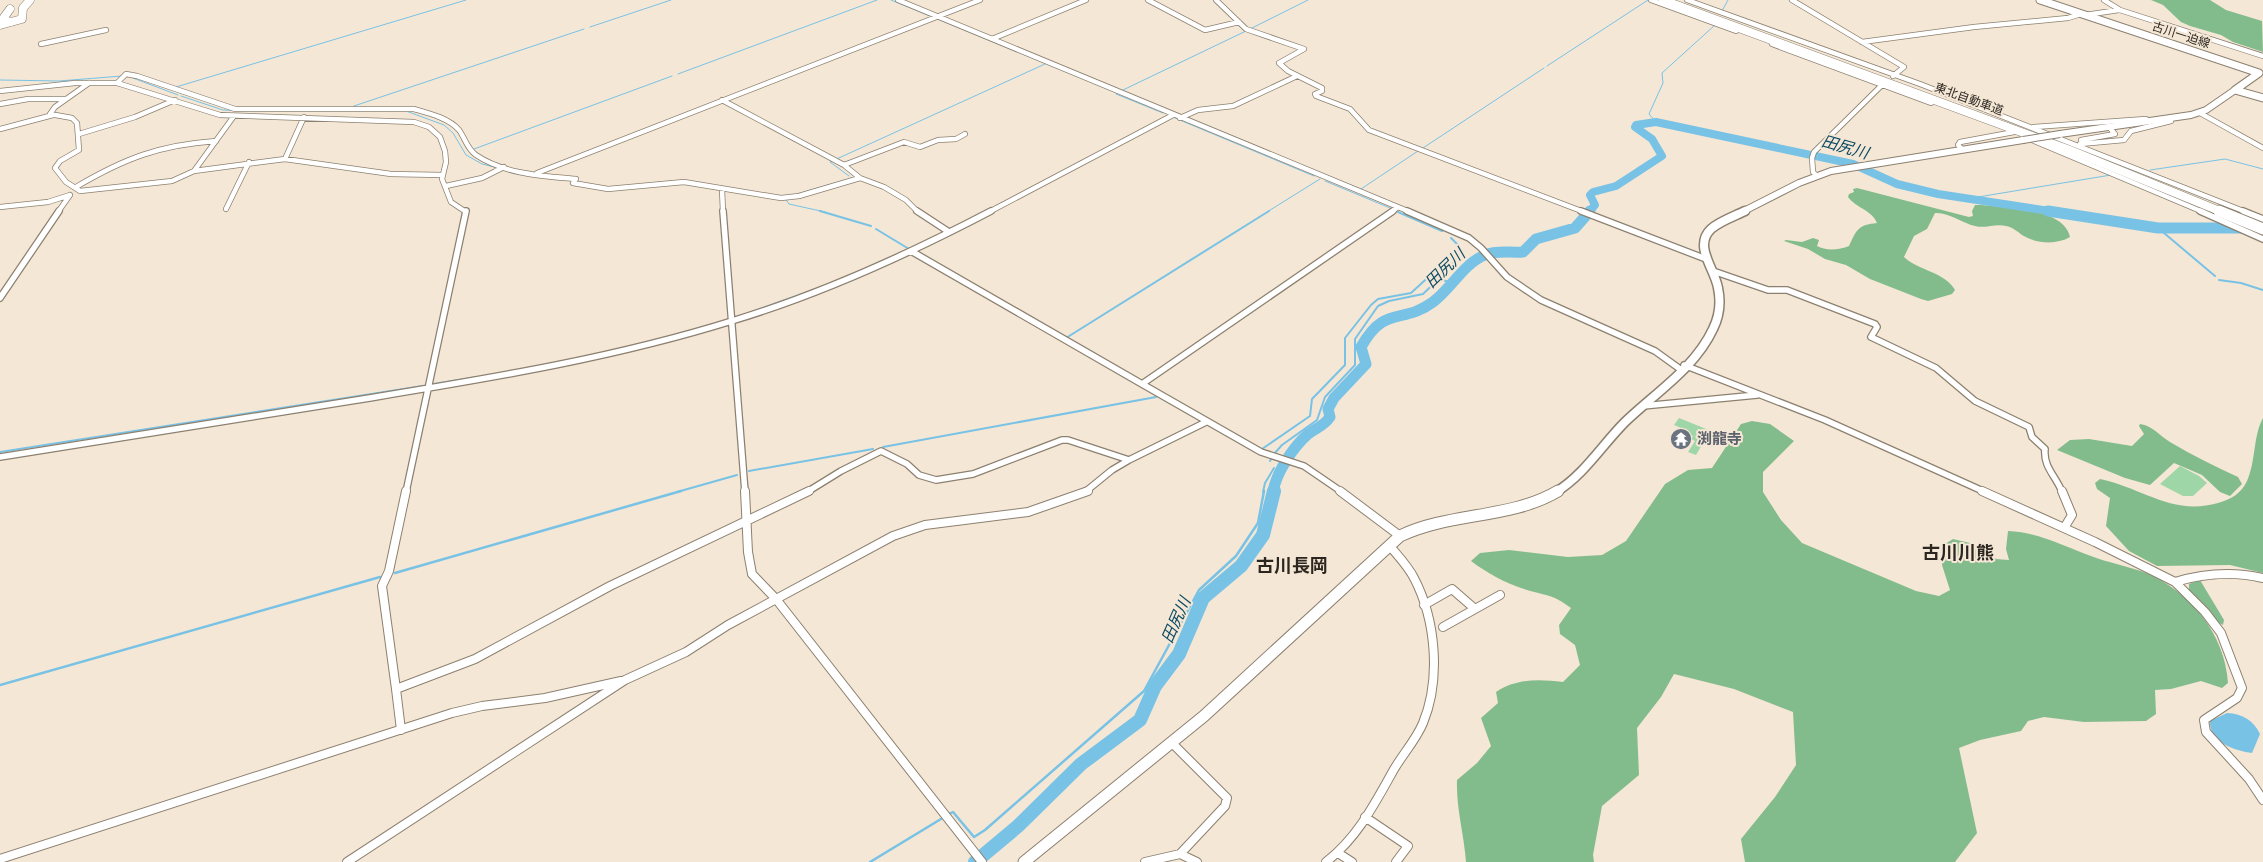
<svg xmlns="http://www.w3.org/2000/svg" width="2263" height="862" font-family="'Fira Sans Condensed','Noto Sans JP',sans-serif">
	<rect width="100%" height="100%" fill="#f5e7d5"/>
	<path fill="#9fd6a7" d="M1679,418L1721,435L1713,447L1703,443L1696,455L1688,452L1695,441L1691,439L1693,436L1680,430L1681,428L1674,425Z
		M2180,466L2199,476L2207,483L2193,496H2183L2160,484Z"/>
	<path fill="#83bc8c" d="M2151,0H2210L2226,10L2262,21L2263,52L2233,42L2221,35L2190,26L2181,22L2163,5Z
		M1857,188L1969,217L1973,216L1972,211L1975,205H1981C2006,208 2064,208 2070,237C2056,245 2037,244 2022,235C2017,231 2012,227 2006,226C1995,223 1986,229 1975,226C1962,223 1949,212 1935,213L1927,229L1914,236L1904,257C1919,271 1945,272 1955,290L1952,294L1928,301L1921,299L1870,279L1846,265L1825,259L1808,249L1784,241L1786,240L1802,242L1813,238L1819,240L1817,246C1826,251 1839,250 1849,246C1857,229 1858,225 1877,223C1872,210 1856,208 1848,197L1849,194L1854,192L1853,189Z
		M2263,418V573L2230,565L2157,566L2129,551L2106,526L2110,498L2097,489L2095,483L2100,479C2143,488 2172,516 2218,503C2231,499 2241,494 2247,481C2256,461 2253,436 2263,418Z
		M1752,421L1770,424L1794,441L1763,472V492L1781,520L1802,543L1916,591L1939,596L1950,590L1942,565V546L1953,539L1974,544L1996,559L2009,560L2006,549L2008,531C2038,532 2063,546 2091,556C2109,563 2128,566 2146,573C2190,591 2225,634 2228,683L2222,688L2201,681L2171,689L2155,690L2156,714L2146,721L2084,722L2044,717L2028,721L2021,731L1980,740L1959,748L1977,833L1955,862H1745L1741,839L1775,797L1796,765L1793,712L1734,689L1674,674L1661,697L1637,728L1639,775L1602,806L1593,855L1594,862H1466C1464,834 1456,808 1457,780L1477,763L1491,746L1481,718L1498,703L1496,692C1516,678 1540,679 1563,682L1580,665L1575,645L1560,634L1559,625L1571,608C1551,593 1545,596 1524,589C1505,583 1487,573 1471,561L1480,553L1509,550L1568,557L1602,555L1626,541L1665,484L1688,470L1712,468L1741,424Z
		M2140,424C2153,426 2160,436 2170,442C2192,455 2214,466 2238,477L2242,484L2230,496L2220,492L2202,475L2174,463L2150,485L2125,478L2057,450L2070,440L2089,439L2132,446L2144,434L2139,426Z
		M2200,580L2224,620L2223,625L2217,622L2189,591V584Z"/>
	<path fill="#78c2e6" d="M2227,713C2243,714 2253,720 2260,734L2252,753C2235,751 2209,742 2210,721Z"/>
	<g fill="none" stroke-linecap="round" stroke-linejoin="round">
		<path stroke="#78c2e6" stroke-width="1" d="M891,0L930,16
			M1722,11L1728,0
			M940,20L1117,93
			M590,27L671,0
			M1250,29L1308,0
			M1547,66L1648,0
			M678,74L877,0
			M133,78L178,95
			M0,80L59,81L122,76
			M176,87L466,0
			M1123,90L1246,31
			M1116,94L1163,113
			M181,96L223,110L249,111
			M351,107L584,29
			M254,111H311
			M406,111L444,125L453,133L466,155L482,164L499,168
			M1175,118L1314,176
			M1656,122L1649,114L1663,83L1662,73L1715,25
			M1423,148L1544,68
			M474,149L672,76
			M2150,170L2225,159L2263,169
			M1325,175L1361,189L1418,151
			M849,176L830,162L1045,64
			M1325,181L1390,208
			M651,183L684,180
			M797,194L852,178
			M1978,197L2111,175
			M786,200L789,204L825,212
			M1267,212L1320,179"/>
		<path stroke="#78c2e6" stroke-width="2" d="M820,211L871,226
			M1398,212L1442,231
			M876,229L909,249
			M2164,233L2215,276
			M1451,238L1458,245L1459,255L1441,279L1453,284
			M2219,280L2241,283L2263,290
			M749,313L808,292
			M1066,338L1269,211
			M434,384L477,377
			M883,447L1156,397
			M1262,449L1310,416L1312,399L1345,365V338L1371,305L1378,299L1411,293L1435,271
			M0,452L423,386
			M1274,454L1282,445L1317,420L1325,397L1355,365V339L1378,306L1389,301L1423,294L1447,271
			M1270,461L1271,459
			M749,471L873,449
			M677,492L737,475
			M1263,492L1265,483L1274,468"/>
		<path stroke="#78c2e6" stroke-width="2.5" d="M395,573L681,491
			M0,685L380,577
			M949,814L953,812L974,837L985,830L1144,691L1199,590L1236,556L1258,523L1264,491
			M870,862L941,819"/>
		<path stroke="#78c2e6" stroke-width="8" d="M1589,212L1595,205L1590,195L1593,192L1616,186L1662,156L1652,139L1635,127L1636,125L1656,122L1853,164L1897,184L1938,194L2056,212"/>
		<path stroke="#78c2e6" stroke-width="11" d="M2048,211L2158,228H2261
			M1273,492C1276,473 1293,447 1308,434C1316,428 1324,426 1330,417L1328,409L1334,398L1366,364L1361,347C1385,304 1402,325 1433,302C1452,288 1463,264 1485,255C1496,250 1510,253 1523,252L1536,239L1575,228L1590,211"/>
		<path stroke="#78c2e6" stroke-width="14" d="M975,862L1018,826L1081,764L1140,720L1155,686L1179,654L1203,598L1241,566L1263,535L1274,491"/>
		<g stroke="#8c8070" stroke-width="6">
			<path id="street-far2" d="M898,0L1410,212
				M1148,0L1205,30L1239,22
				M1216,0L1246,29L1304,49L1279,63L1288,71L1322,88V91L1315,94L1316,96L1350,109L1369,130L1584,212
				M1651,0L1736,31
				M1687,0L1920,84L2246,212
				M1792,0L1904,67L1893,76
				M2104,0L2120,10L2263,56
				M2085,15L2119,10
				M992,39L1086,0
				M1862,42L1974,27L2068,18L2081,14
				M41,44L106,30
				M1772,44L1931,103
				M89,83L55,107L50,114L72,118L77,123L79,150L60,161L55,168L66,182L80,191L172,181L194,171L285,159L391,174L442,175
				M117,83L126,74L137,76L235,109H414C428,113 449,118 459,130C465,138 467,149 476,155C504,174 543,176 576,179L573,183L608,189L684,182L781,198L799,196L860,178
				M0,91L75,83H117L220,115L414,122L429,127L440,137L445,151L446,162L442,179L451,202L466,212
				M722,100L844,165L860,178L884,187L906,200L918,212
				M0,104L28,99H66
				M2200,113L2263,148
				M1180,118L1198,110L1233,106L1297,76
				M2034,127L2146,119
				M0,129L53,115
				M79,134L135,117L175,100
				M2032,140L2203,212
				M2081,140L2115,134L2109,127
				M2080,144L2124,140L2131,131L2171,121L2168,119
				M1962,149L1958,145L1960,142L2014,132
				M285,159L304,117
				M844,165L904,142L920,147L938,140L956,139L965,134
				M194,171L234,116
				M537,173L980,0
				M1816,175L1813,172L1812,158L1814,152L1883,84
				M446,186L482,178L504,167
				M76,187C125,158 160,145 216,141
				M722,189L723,212
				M0,207L48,202L70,195
				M226,209L249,162
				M58,212L70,195
				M989,212L1173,115
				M1391,212L1397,208"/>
		</g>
		<g stroke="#8c8070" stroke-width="8">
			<path id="street-far1" d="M723,211L745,492
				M917,211L949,232
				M1407,211L1469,238L1481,248L1507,277L1541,300L1655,351L1680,369
				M1581,211L1706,259
				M2200,211L2263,239
				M2243,211L2263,219
				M911,251L1142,384
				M1713,271L1768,290H1787L1875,324L1877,327L1871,337L1936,368L1975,401L2029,427L2032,437L2045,449C2043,467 2056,476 2062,492
				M0,298L59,211
				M1684,365L1825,420L1985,492
				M1643,406L1757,395
				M0,457C119,438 238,419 357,400C484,379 611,359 735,320C824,293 909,254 991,211
				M406,492L466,211
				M807,492L841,471L881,451L907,464L919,475L936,480L973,474L1062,440H1068L1129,460
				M1085,492L1112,470L1129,460L1206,422
				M1342,492L1304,466L1261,452L1142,384L1393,211"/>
		</g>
		<g stroke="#8c8070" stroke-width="10">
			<path id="street" d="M745,491L748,552L752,574L776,599L982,862
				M1340,491L1400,536
				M1982,491L2095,542L2175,582L2205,612L2221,633L2242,688L2237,698L2204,720L2206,732L2249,779L2263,800
				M2062,491L2072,515L2064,528
				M2175,582C2205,573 2232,571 2263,578
				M1424,605L1452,589L1475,609
				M1443,627L1500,595
				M396,689L382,586L389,571L406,491
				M401,730L396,689L475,659L610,586L809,491
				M1365,817L1408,846L1396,862
				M1338,853L1352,862
				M1180,854L1197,862
				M0,859L452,713L482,706L545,698L621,681
				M347,862L625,680L686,652L728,625L893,536L925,525L1028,512L1088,491
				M1145,862L1180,854L1225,806L1227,798L1171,742
				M1326,862C1357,838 1374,805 1393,771C1402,755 1416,740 1423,723C1441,679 1436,620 1414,578C1408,566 1398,556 1389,545"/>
		</g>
		<g stroke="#8c8070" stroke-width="8">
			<path id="secondary-far2" d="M2060,134L2191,115L2206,110L2235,90
				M1742,212L1799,183L1831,171L2023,140"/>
		</g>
		<g stroke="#8c8070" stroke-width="11">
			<path id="secondary-far1" d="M1556,492C1584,475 1602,445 1625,422C1655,393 1695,368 1713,329C1719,317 1721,302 1718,288C1715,269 1693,246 1711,229C1720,221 1735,216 1745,211"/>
		</g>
		<g stroke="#8c8070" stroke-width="13">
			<path id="secondary" d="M1024,862L1204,716L1400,536C1450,512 1511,519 1558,491"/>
		</g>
		<g stroke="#8c8070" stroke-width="9">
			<path id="primary" d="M2040,0L2259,73L2235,90L2263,98"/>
		</g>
		<g stroke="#8c8070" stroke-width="9">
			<path id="highway-far1" d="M1663,0L2070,150L2222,212
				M10,9L2,20L11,22
				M0,25L22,19L23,8L30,0"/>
		</g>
		<g stroke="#8c8070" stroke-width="13">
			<path id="highway" d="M2219,211L2263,229"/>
		</g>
		<use href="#street-far2" stroke="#fff" stroke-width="4.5"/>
		<use href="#street-far1" stroke="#fff" stroke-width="5.5"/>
		<use href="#street" stroke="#fff" stroke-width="8"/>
		<use href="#secondary-far2" stroke="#fff" stroke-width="6"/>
		<use href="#secondary-far1" stroke="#fff" stroke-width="8"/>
		<use href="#secondary" stroke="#fff" stroke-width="11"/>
		<use href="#primary" stroke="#fff" stroke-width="7"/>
		<use href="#highway-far1" stroke="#fff" stroke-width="8"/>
		<use href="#highway" stroke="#fff" stroke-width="11"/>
		<g stroke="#8c8070" stroke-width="8" stroke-linecap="butt">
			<path id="secondary-bridge" d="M2023,140L2060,134"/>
		</g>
		<use href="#secondary-bridge" stroke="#fff" stroke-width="6"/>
	</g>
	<defs>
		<g id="temple-disc" transform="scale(1.125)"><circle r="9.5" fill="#6b7280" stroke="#f5e7d5"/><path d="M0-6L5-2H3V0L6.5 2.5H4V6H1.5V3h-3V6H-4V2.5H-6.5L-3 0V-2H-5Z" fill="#fff"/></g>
	</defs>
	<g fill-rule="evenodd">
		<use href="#temple-disc" x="1681" y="439"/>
	</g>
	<g text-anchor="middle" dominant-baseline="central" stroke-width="4" stroke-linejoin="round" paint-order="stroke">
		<g font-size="12" fill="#2b2620" stroke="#f5e7d5">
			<text transform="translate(2181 35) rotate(18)">古川一迫線</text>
			<text transform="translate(1969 99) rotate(20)">東北自動車道</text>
		</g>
		<g font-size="15" font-weight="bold" fill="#5b616d" stroke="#f5e7d5" text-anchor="start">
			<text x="1697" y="439">渕龍寺</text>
		</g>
		<g font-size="16" font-style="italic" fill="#0d4b64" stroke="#f5e7d5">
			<text transform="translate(1845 147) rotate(16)">田尻川</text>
			<text transform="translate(1445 268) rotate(-44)">田尻川</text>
			<text transform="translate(1176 620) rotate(-66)">田尻川</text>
		</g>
		<g font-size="18" font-weight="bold" fill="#2b2620" stroke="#f5e7d5">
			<text x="1958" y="553">古川川熊</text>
			<text x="1292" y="566">古川長岡</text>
		</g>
	</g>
</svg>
